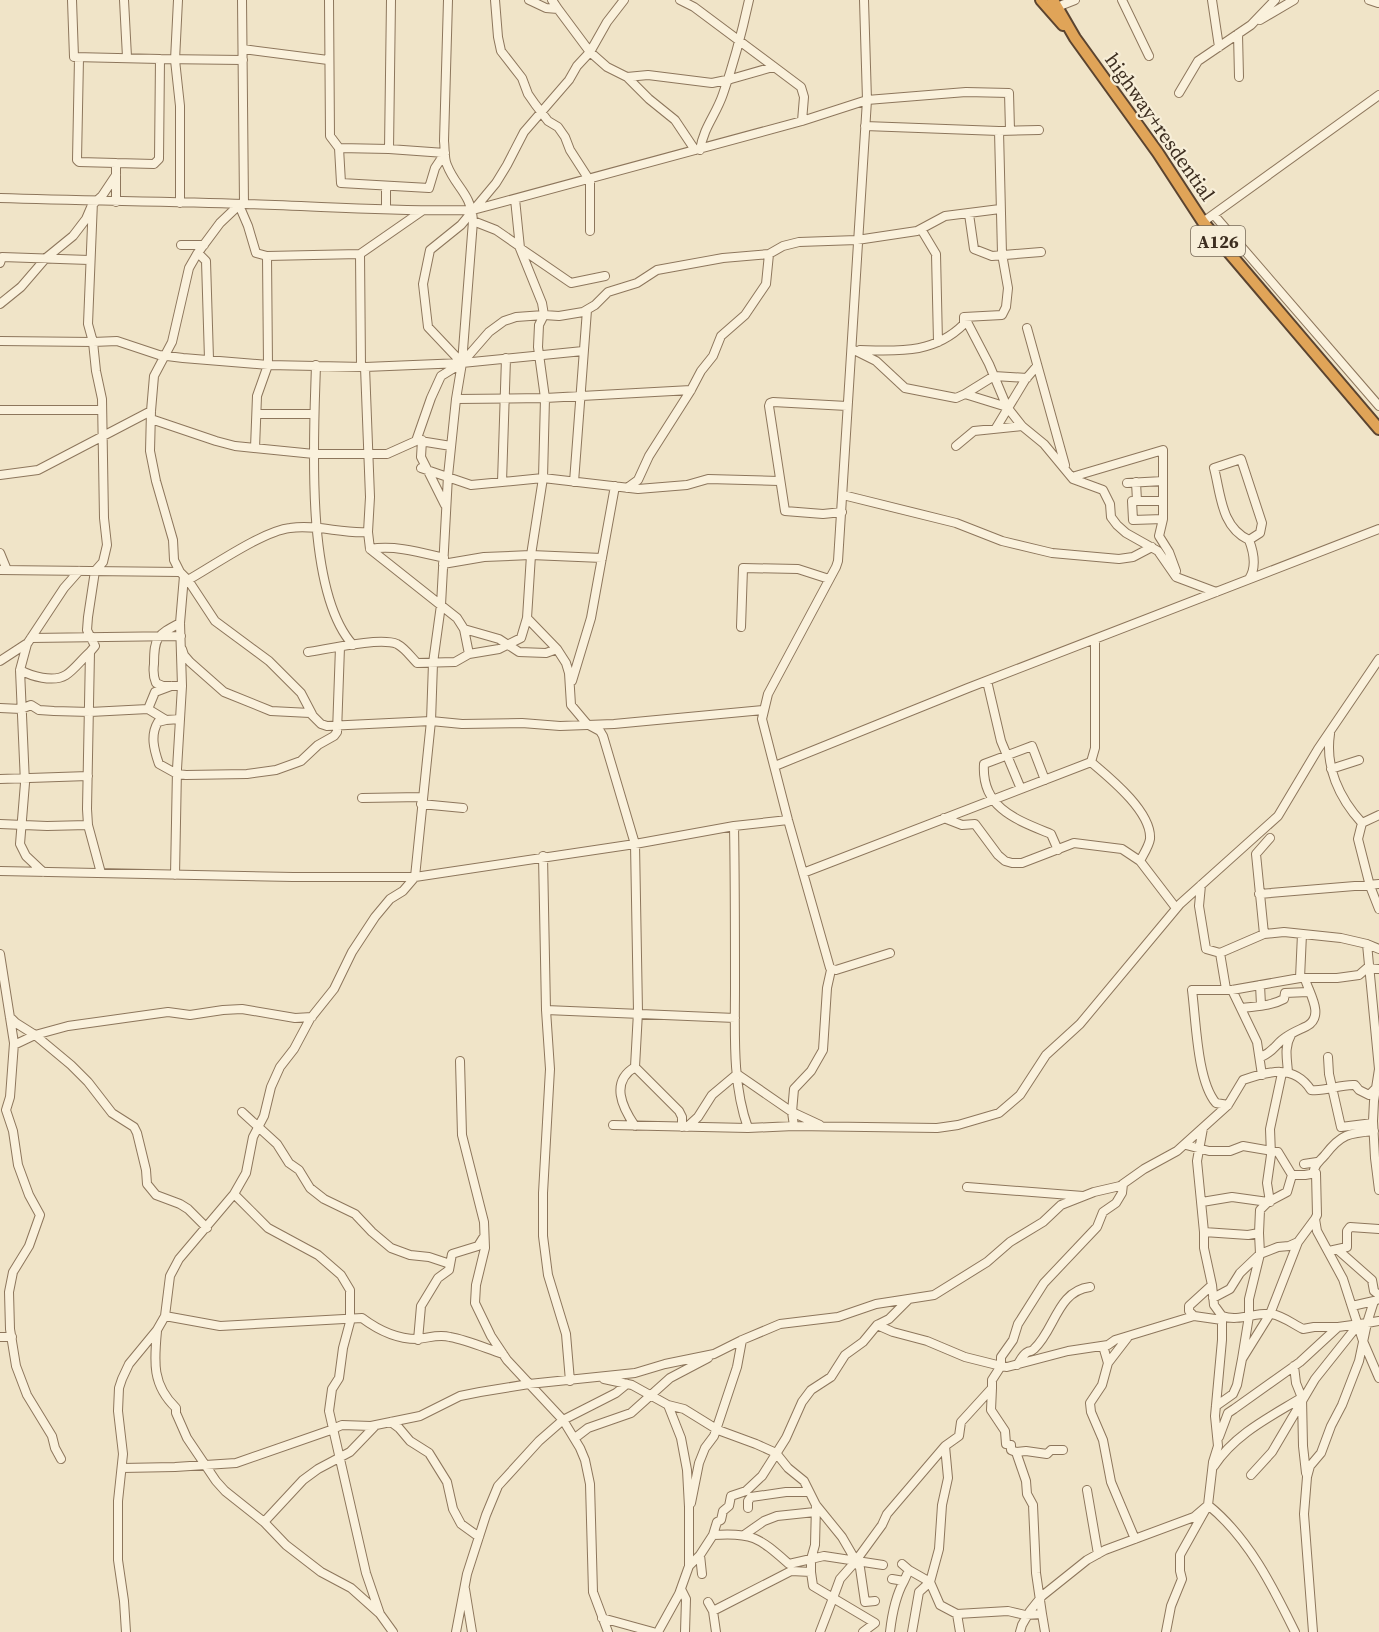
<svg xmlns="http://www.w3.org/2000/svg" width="1379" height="1632" font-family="'Source Serif 4',serif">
	<rect width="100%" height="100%" fill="#f0e4c8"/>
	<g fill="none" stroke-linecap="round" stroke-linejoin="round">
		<g stroke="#8d765c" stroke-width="10">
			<path id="minor" d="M72,0L74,57L160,59L159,159L154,164L116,163V202
				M124,0L127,57
				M178,0L175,60L180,106V203
				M329,0L330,136L339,148L389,149L445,153
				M495,0L498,37L501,51L522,78L528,94L535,104L548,121L558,127L565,137L570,150L590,181
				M529,0L546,8L558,9L552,0
				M680,0L694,7L801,87L804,97L802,121
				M864,0L867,100L838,561L836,567L768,694L762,719L788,820L830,968L836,970L890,953
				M1122,0L1149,56
				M1212,0L1219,47
				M1369,0L1378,3
				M1057,7L1075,0
				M558,9L590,52L607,67L627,77L648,75L712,83L731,79L773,67
				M1260,20L1294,0
				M1238,34L1239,77
				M243,49L328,60
				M79,58L77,160L79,162L116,163
				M160,59L243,60
				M627,77L649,99L675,120L695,150
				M1179,93L1198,61L1251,25L1275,0
				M865,126L999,131L1039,130
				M339,148L341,183L429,188L435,168L445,153
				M389,149L391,0
				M700,150C704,126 716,115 723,94C734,63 742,32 749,0
				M590,178V231
				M0,198C82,201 164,201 245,204C321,206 397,212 473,210L802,121L867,100L966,92L1009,93L1010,130
				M515,199L520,248L571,283L605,276
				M239,205L248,226L256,253L267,256
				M386,208V187
				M969,214L974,249L992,256L1041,252
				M1214,215L1379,406
				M1203,222L1379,95
				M921,229L936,254L938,342
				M181,245H204
				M198,253L206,261L209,359
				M360,254L361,366
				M0,263L2,257L89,260
				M0,304L21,287L46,258L73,236L86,219L92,205L102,196L116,175
				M965,318L989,364L1007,407
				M1027,328L1065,465
				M0,341L93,342L88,324L93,201
				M852,349L876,361L905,388L956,398L965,394L1007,407L1022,426L1044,444L1073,479L1103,490L1110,504L1111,517L1117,525L1126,533L1158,551L1176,577L1216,592
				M860,350C899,351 934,354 964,324V317L1002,315L1006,307L1008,288L1002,254L999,131
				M462,363L428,327L423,284L430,250L461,225L496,183L507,165L524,132L569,80L577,66L590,52L607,22L624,0
				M316,365C314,434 304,591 353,645
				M365,367L370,497L368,532
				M965,394L994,376L1027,378
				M456,399L545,398L691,390
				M0,410H102
				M257,414H313
				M151,419L216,441L235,446L314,454H387L416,441L431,398L441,376L462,363L489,332L504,321L516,317L544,315L559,316L583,312L595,305L608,292L637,283L657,270L723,258L769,254L783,246L799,242L857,240L917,231L945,216L1000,209
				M996,428L1025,380L1037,366
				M422,440L421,457L445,505
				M420,441L451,446
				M956,446L974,431L1022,426
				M255,448L257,396L268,365L267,256L360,254L422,211
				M421,468L471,485L543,478L638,489L687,485L708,479L779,481
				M0,475L38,470L151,411
				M1072,477L1163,450V519L1159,536L1169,552L1176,571
				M502,482L506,358
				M574,482L587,310
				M1136,482L1137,501
				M1127,483L1163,481
				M627,488L638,480L649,456L691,390L701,371L713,356L721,336L745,315L766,284L769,254
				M843,495L956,523L1002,541L1052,553L1119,559L1133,557L1152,547
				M1163,501H1132L1133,520L1163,519
				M842,512L823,514L785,511L769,406L770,403L773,402L847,406
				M370,549L457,618L464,629L469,654
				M0,553L7,570
				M443,564L484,557L531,555L602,558
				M0,570L180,572L184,576L180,623L182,686L177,769L175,875
				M180,572L174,560L173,540L156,481L150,451L151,411L154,376L172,342L189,268L197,254L220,223L239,205L244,204L242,0
				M184,576L188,580C213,566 263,531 290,528C317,524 342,534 368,532L370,549C395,545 419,552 444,558
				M1249,579C1257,567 1254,553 1249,540L1260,533L1262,523L1241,459L1214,468C1221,495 1221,527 1249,540
				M188,580L215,621L269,661L301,693L312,714
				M527,618L557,649L566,663L569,673L571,705L587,724L600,731L603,736L635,844L638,1012L635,1067L679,1111L682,1117V1127
				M180,623C157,635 154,637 154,664C153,671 153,676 156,683L163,686H182
				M741,627L743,568L798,569L829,579
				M464,629L499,639L519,652L546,653L557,649
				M31,638L181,636
				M182,649L184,655L190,662L224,692L271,711L310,713L321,724L327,726L431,721L462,724L522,723L560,726L614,724L763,710
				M308,652C328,649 380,637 397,644C405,648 411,657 417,663L455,662L469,654L499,649L521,638L527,618L531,555L543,478L545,398L538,347L539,325L544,315L542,303L519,246L496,230L473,221
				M0,661L26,644
				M20,670C31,676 53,683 66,675C74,670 82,659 90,652
				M572,681L591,618L615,486
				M987,681L1001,741L1021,789
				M0,708L21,709L31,705L39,710L54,711L90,712L148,709L155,692L171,686
				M148,709L166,720L180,719
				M166,720L158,722C150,735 154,750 159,764L177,774L186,775L247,774L276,770L301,761L318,745L334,736L337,732L340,647
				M1330,734C1325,767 1339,798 1362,823
				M1091,762C1110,778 1152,812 1150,839C1149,846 1143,855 1140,861L1176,908
				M775,766L968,688L1379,529
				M1331,769L1359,760
				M0,779L88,776
				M1045,780L1032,746L984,764C981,808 1017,820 1051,834L1058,850
				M362,798L422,797
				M421,804L463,808
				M1379,815L1362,823L1358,839L1370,886L1379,909
				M944,818L962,825L975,824L998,855L1005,861L1012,863H1022L1074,843L1122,849L1140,861
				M0,824L47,826L88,825
				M734,826C735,880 735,933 735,987C735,1033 732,1084 748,1128
				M543,856L546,1010L550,1069L543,1193V1236L548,1275L566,1334L570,1381
				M0,871L293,877H415L635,844L734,826L788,820
				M43,872L26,856L20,844L25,783L20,670L27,644L64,588L79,571
				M101,873L88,825L87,809L90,652L95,646L87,630L88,617L95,571L103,562L107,545L104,518L102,399L96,371L93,342L117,341L159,355L183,358L268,365L365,367L462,363L583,351
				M803,873L1091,762L1095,748V640
				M1201,885L1199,906L1206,949L1220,953L1264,934L1284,932L1341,938L1367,944L1379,949
				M1259,894L1379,884
				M1264,934L1256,854L1270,838
				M1367,944L1379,1069L1374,1101L1373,1121L1375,1158L1379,1190
				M1220,953L1226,989
				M0,954L14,1043L10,1097L6,1110L13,1131L18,1165L29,1195L40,1215L29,1246L13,1272L9,1292L10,1329L16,1366L27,1395L52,1436L55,1448L61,1459
				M1300,978L1302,934
				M1260,985L1261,1005
				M1232,990L1257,1042L1262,1075
				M1242,1008C1257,1006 1271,1006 1284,999L1285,993L1308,992
				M546,1010L735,1018
				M10,1017L16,1023L35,1035L71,1065L88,1082L112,1113L134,1127L137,1133L146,1170L147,1184L156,1195L180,1204L188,1209L207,1228
				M14,1045L35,1035L68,1026L168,1012L190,1015L223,1010L242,1009L295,1018L312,1017
				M1261,1057C1275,1051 1276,1043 1286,1037C1293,1032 1299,1030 1307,1026C1325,1016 1309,993 1305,979
				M1328,1057L1329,1074L1341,1127L1373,1123
				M460,1061L462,1135L484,1222L485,1248L476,1285L475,1303L491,1336L507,1360L563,1420L580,1448L585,1460L590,1484L593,1592L608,1632
				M635,1067C610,1082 622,1107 635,1126
				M1288,1072C1287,1059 1284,1047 1291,1035
				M737,1074L792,1112L820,1125
				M1228,1105L1216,1103C1197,1081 1196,1020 1192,990H1232L1300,978H1337L1359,975L1367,968L1379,969
				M242,1112L277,1144L289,1163L299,1170L310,1188L324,1199L355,1214L372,1232L391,1248L410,1255L429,1257L450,1264
				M613,1125L748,1128L794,1126L937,1128L958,1125L999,1113L1020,1095L1046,1055L1080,1024L1180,904L1278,816L1318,749L1379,659
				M794,1126L792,1112L794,1089L811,1071L823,1050L827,988L831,970
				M687,1127L698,1117L712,1095L737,1074
				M1203,1128L1197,1161L1204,1232L1248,1235L1259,1233
				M1186,1145L1209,1151H1230L1243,1146L1278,1152L1292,1175
				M1304,1164L1317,1162
				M1316,1173L1317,1215L1315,1219L1317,1231L1343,1279L1363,1341L1379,1378
				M1123,1184L1122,1193L1116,1203L1103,1212L1097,1227L1044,1283L1018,1324L1013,1340L1001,1357V1366L1007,1367L1068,1351L1108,1345L1115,1340L1194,1316L1189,1311V1306L1212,1285L1204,1248V1232
				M967,1187L1083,1196
				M234,1194L268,1228L318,1255L341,1275L350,1290V1322L343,1348L339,1378L332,1389L329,1411L366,1573L380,1614L393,1632
				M1202,1202L1232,1197L1268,1202
				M1270,1202L1267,1183L1271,1155L1270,1129L1282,1073
				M1338,1250L1372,1280L1374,1291L1379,1295
				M1329,1251L1347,1247V1231L1350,1227L1379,1229
				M1212,1285L1214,1305L1222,1316
				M1213,1298L1230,1289L1240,1273L1260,1254L1278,1247L1289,1246L1298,1242
				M1352,1306L1374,1301
				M165,1316L220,1326L362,1318C378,1330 396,1339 417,1339C429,1338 438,1334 450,1337C467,1340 485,1348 503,1354
				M1222,1320V1316C1239,1322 1255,1312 1272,1314C1283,1316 1293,1324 1303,1329L1314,1327H1338
				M877,1325L893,1332L927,1341L965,1357L1001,1366L992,1380V1388L961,1422L959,1436L945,1446L948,1478L942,1505L939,1549L930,1582L940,1605L957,1614L1008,1611L1025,1615L1042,1614L1036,1573L1033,1505L1027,1494L1026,1481L1016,1452L1011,1450V1445L1006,1444L1005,1431L991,1410L992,1388
				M157,1331C154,1362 152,1385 176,1408V1413L187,1438L216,1481L225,1491L264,1522L286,1545L321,1572L351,1588L379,1613
				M0,1337H12
				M418,1340L421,1306L438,1278L449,1270L452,1254L478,1246L483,1238
				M1103,1346L1108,1363L1102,1385L1090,1403L1091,1412L1103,1440L1111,1482L1135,1539
				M1242,1359L1249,1316V1299L1260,1254L1259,1233L1260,1210L1268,1202L1287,1192L1292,1175H1305L1316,1173L1314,1170C1316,1162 1320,1161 1325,1155C1341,1134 1349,1133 1374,1131
				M1108,1363L1128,1337
				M1017,1365C1020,1361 1022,1356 1026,1353C1032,1349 1028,1354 1034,1349C1055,1330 1057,1291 1090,1287
				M1294,1366L1296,1383L1302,1398L1303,1446L1306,1473
				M604,1379L632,1385L668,1405L681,1438L687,1470L689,1507V1566L679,1594L658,1632
				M668,1405L684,1409L718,1430L756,1444L776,1453L788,1468L804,1481L816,1505L842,1537L860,1568L865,1602L875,1601
				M1216,1406L1233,1394L1237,1385L1242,1359L1270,1314L1298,1242L1315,1219
				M391,1422L399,1428L410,1441L429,1453L447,1482L453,1509L461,1524L479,1537
				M1219,1437L1228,1413L1234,1409L1300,1362L1338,1327L1367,1323L1374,1301L1379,1299
				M575,1438L588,1428L631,1413L670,1378L708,1358
				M1016,1452L1026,1451L1047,1454L1051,1450H1063
				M1214,1466C1235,1434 1270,1417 1301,1398
				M122,1468L175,1467L236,1463L328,1431L342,1425L371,1426L420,1416L460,1396L480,1392L529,1384L635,1373L665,1364L714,1354L742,1340L780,1324L838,1317L876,1304L934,1295L987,1262L1010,1242L1043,1222L1061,1205L1094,1192L1120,1186L1144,1169L1177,1151L1228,1105L1243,1080C1269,1071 1294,1064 1311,1090C1325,1092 1340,1084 1355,1085L1359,1090L1369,1095L1379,1085
				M1251,1475L1272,1452L1315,1379L1358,1325
				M1087,1490L1098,1554
				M691,1503L699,1463L705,1448L714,1436L737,1367L742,1340
				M748,1508V1501L751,1497L786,1492H809
				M264,1522L303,1480L318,1469L350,1452L375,1426
				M713,1535L717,1522L721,1520L723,1511L729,1506L731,1496L746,1491L762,1476L786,1438L802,1402L811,1390L831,1377L845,1355L863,1342L877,1325L889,1319L908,1300
				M744,1535L764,1521L777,1516L815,1512
				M700,1555L713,1535C753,1532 759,1538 789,1564L811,1559L815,1545L816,1505
				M689,1566L700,1555L702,1574
				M909,1570L930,1582L919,1592L912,1632
				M811,1572L813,1586L833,1598L840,1579L855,1562L882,1525L887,1514L945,1446
				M892,1579L904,1581L909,1570L902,1564
				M465,1589L472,1632
				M681,1589L686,1599L685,1632
				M708,1602L713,1611
				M957,1614L960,1632
				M1042,1614L1045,1632
				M602,1618L653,1632
				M126,1632L124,1601L118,1560V1501L123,1454L118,1411L119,1388L122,1379L129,1364L157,1330L165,1316L170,1276L179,1259L234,1194L246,1173L253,1137L264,1116L271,1087L280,1067L294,1049L310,1019L334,989L352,952L375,917L390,899L403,891L415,877L431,721L433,663L441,605L448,476L456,399L462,363L473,221C471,193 456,188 447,165C444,159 445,149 444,141L448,0
				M456,1632L467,1574L486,1515L498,1486L539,1441L563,1420L616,1393L627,1384
				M716,1632L713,1611L791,1571L811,1572V1559L824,1556L883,1565
				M820,1632L833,1598L875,1623L863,1632
				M890,1632C892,1614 895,1597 904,1581
				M1020,1632L1022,1625L1030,1611L1042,1596L1087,1560L1105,1550L1194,1517L1208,1505L1213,1462L1218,1446L1215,1416L1222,1340V1320L1194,1316
				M1166,1632L1171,1606L1182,1579L1180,1571V1555L1208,1505C1248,1537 1273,1587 1295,1632
				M1313,1632L1304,1514L1307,1477L1310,1466L1321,1453L1331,1426L1342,1405L1359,1361L1367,1323L1379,1321"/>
		</g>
		<g stroke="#5b4430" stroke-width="14">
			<path id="highway" d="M1041,0L1063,25
				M1053,0L1075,38L1158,153L1203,222L1379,429"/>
		</g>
		<use href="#minor" stroke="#faf1dc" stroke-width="8"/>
		<use href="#highway" stroke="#e0a458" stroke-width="10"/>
	</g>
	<g text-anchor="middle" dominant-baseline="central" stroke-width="4.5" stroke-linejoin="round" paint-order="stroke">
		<rect fill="#f7eed8" stroke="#756857" stroke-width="1.5" x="1191" y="226" width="54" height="30" rx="4.5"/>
		<g font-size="18" font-weight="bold" fill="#3d2e20">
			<text x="1218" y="241">A126</text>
		</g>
		<g font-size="20" fill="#3d2e20" stroke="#f7eed8">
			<text transform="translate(1160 127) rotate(55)">highway+resdential</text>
		</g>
	</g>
</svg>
